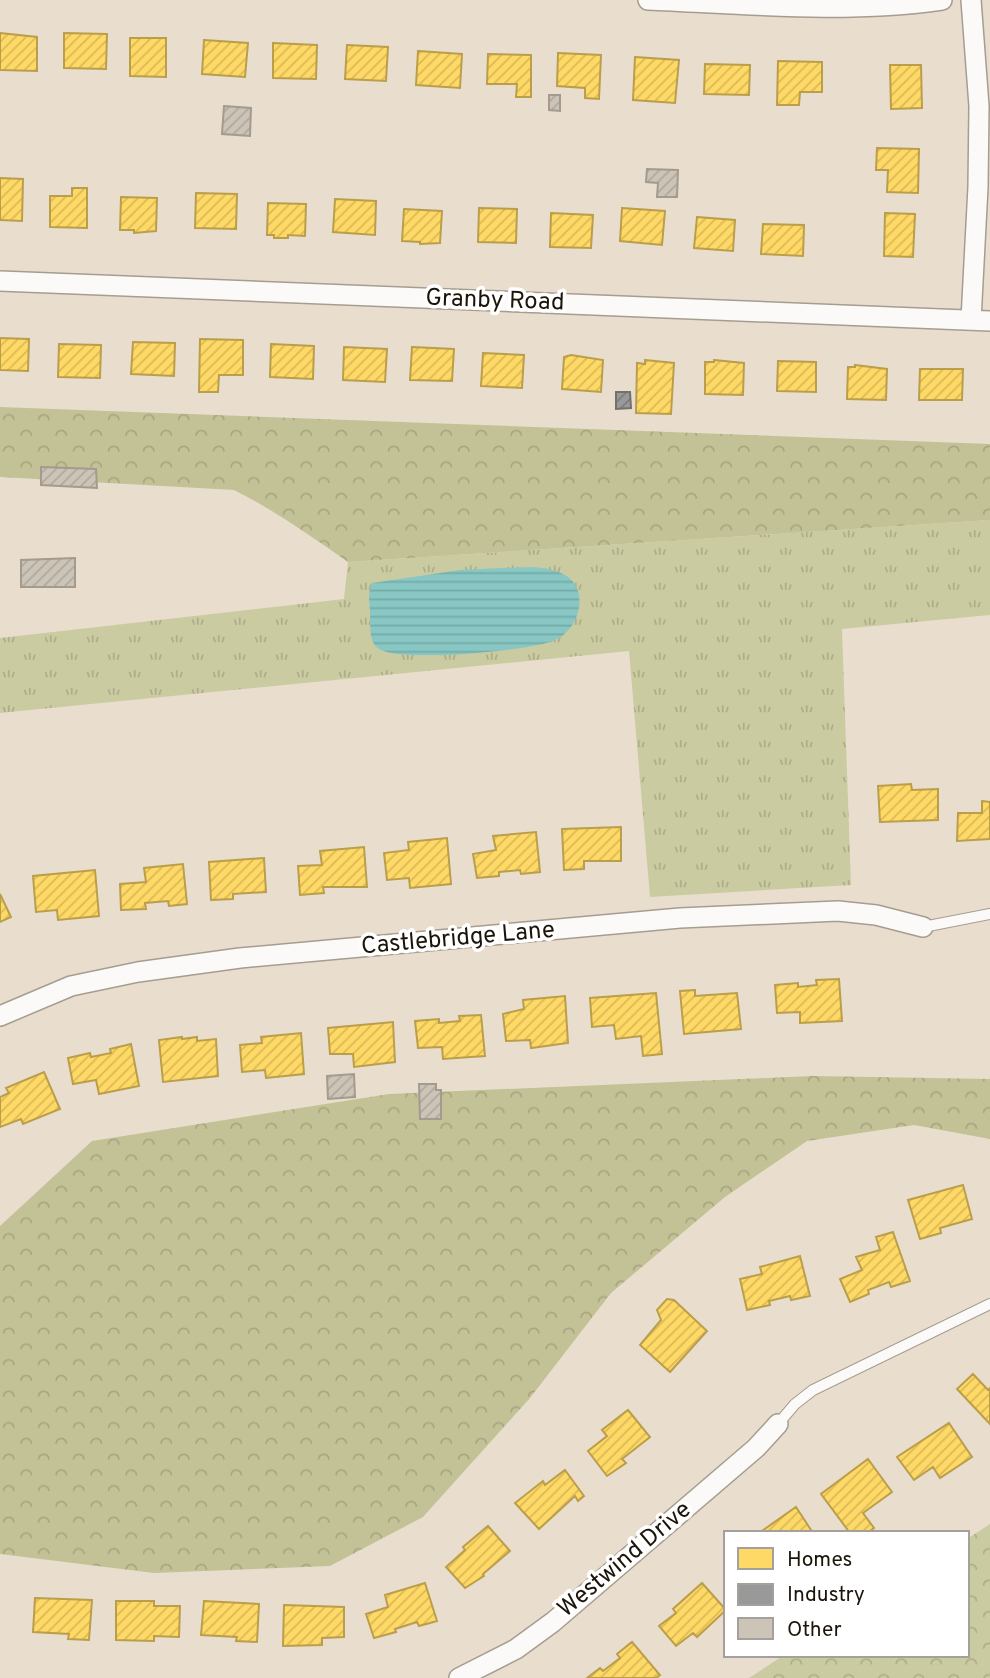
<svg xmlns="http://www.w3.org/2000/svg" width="990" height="1678" font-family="Overpass,sans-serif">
	<defs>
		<pattern id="grass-tufts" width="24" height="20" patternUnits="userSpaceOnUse" patternTransform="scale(1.75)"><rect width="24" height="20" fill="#cbcba2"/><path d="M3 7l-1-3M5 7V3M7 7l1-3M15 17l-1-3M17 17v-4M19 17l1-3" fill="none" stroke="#aead8a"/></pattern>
		<pattern id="forest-crowns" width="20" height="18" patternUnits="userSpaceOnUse" patternTransform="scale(1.75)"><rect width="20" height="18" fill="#c3c296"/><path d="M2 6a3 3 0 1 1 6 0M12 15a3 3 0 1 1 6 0" fill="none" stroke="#a7a680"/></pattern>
		<pattern id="park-crowns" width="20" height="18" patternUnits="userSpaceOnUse" patternTransform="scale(1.75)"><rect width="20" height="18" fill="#cbcba2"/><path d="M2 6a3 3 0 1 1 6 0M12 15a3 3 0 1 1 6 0" fill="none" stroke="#aead8a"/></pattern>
		<pattern id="water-rules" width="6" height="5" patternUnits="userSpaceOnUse" patternTransform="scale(1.75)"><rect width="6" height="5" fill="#88c7c4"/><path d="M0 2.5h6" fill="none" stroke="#75aaa7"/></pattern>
		<pattern id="homes-hatch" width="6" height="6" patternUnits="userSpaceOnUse" patternTransform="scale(1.75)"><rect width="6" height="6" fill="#ffd966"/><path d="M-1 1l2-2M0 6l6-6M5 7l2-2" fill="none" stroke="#dab957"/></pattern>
		<pattern id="industry-hatch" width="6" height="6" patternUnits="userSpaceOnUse" patternTransform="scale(1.75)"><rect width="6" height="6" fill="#999"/><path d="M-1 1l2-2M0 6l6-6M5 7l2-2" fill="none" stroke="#7c7c7b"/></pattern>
		<pattern id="building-hatch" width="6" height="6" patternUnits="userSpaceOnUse" patternTransform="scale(1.75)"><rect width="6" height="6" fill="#ccc4b7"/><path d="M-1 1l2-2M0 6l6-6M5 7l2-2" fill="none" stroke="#afa89c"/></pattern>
	</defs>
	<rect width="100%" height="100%" fill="#e9dece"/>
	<path fill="url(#grass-tufts)" d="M990,520V615L842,629L851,885L650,897L629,651L0,713V638L344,599L348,562Z"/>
	<path fill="url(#forest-crowns)" d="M0,407L990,444V520L348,562C311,536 274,510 234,490L0,477Z
		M812,1076L990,1079V1139L914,1125L807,1141L725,1197L611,1293L530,1398L423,1517L330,1566L154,1573L0,1554V1226L92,1141L389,1094Z"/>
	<path fill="url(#park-crowns)" d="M990,1524V1678H749L784,1655H967V1539Z"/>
	<path fill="url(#water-rules)" d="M500,568C520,568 545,564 563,574C592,588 579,632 553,641C527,651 401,663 379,649C368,642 371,626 370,615C370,604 367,593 372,583L460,570Z"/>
	<path fill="url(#homes-hatch)" stroke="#bb9e4a" stroke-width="2" d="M0,33L37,37V71L0,70Z
		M64,33L107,34L106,69L64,68Z
		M130,38H166V77L130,76Z
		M204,40L248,43L245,77L202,74Z
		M273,43L317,45L316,79L273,78Z
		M347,45L388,47L386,81L345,79Z
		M418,51L462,54L460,88L416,85Z
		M558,53L601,55L599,99L585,98V88L557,86Z
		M488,54L531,55V97H516L517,84H487Z
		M635,57L679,60L675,103L633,100Z
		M778,61L822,62V92H800L799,105H777Z
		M705,64L750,65L749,95L704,94Z
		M890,65H921L922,108L891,109Z
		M877,148L919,149L918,193L887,192L888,170H876Z
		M0,178L23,179L22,221L0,220Z
		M72,188H87V228L50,227V196H72Z
		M196,193L237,194L236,229L195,228Z
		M121,197L157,198L156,231L134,233V230H120Z
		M335,199L376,201L375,235L333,232Z
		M268,203L306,204L305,236L288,235V238H274V235H267Z
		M479,208L517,209L516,243L478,242Z
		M622,208L665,211L662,245L620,241Z
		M404,209L442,211L440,243L420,244V242L402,241Z
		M551,213L593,215L591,248L550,247Z
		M885,213L915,214L913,257L884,256Z
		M697,217L735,220L733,251L694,248Z
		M763,224L804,225L803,256L761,254Z
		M0,338L29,339L28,371L0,370Z
		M200,339L243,340V375H219L218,392H199Z
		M133,342L175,343L174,376L131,374Z
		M59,344L101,345L100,378L58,377Z
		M271,344L314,346L313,379L270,377Z
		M344,347L387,349L385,382L343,380Z
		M412,347L454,349L452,381L410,380Z
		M483,353L524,355L522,388L481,386Z
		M571,355L603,360L601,392L562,389L564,357Z
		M645,360L674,363L671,414L636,413L637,363L645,364Z
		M714,360L744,363L743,395L705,394V362H714Z
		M778,361L816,362V392L777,391Z
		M855,365L887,369L886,400L847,399L848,367H855Z
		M920,369H963L962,400H919Z
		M911,784L912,790L938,789V820L880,822L878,786Z
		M982,801L990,802V839L957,841L958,813H982Z
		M621,827V861H584V869L564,870L562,829Z
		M536,832L540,872L521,874L520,870L499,872V876L477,878L473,854L496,850L493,836Z
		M447,838L451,884L410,888L409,878L387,880L384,853L409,850L408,842Z
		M364,847L367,887H323L324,893L300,895L298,866L322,865L320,851Z
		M264,858L266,892L233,894V899L211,900L209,862Z
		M183,864L187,904L169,906L168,901L145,903L146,909L121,910L120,884L146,882L144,868Z
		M95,870L99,916L58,920L57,910L36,912L33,876Z
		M0,894L11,917L0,922Z
		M839,979L842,1021L800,1023V1012L777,1013L775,985L798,983V987L817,985L816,980Z
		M695,990V996L737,993L741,1029L684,1034L680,991Z
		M656,993L662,1054L643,1056L641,1036L616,1039L614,1025L592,1027L590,998Z
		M565,996L568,1043L531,1048L530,1040L506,1041L503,1014L524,1009L523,1000Z
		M481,1015L485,1056L443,1059L442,1047L418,1048L415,1021L439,1019V1023L460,1021L459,1016Z
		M393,1022L395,1062L354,1067L353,1054H330L328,1028Z
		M301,1033L304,1074L266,1078L265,1070L242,1072L240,1045L262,1043L261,1037Z
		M182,1037V1039L197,1037V1041L216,1039L218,1076L163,1082L159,1040Z
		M131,1044L139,1086L99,1094L96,1080L73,1084L68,1058L90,1053L91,1057L111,1053L110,1049Z
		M44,1072L60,1109L23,1124L21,1119L0,1127V1097L9,1093L6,1088Z
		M963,1185L972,1219L940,1228L941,1233L920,1239L908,1200Z
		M893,1232L910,1281L891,1287L889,1282L868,1290L869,1294L850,1302L840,1279L862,1270L856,1257L880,1250L876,1237Z
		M800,1256L810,1296L791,1300L790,1296L769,1301L770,1305L747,1310L740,1279L762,1274L760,1267Z
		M667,1299L674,1300L707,1331L670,1372L640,1345L661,1320L657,1310Z
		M973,1374L988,1390L990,1388V1424L957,1389Z
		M628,1410L650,1437L622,1459L626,1463L607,1476L588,1451L607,1436L602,1430Z
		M949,1423L972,1457L940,1478L933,1467L914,1480L897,1457Z
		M868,1459L892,1492L863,1513L874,1528L867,1533H850L821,1494Z
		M565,1470L584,1496L578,1501L575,1496L539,1529L515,1503L543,1481L545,1485Z
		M796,1507L813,1533H759Z
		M488,1526L510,1551L483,1574L484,1576L465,1588L446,1567L465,1550L463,1547Z
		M425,1583L437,1621L419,1626L417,1622L395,1629L396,1632L374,1638L366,1614L388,1607L385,1595Z
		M702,1583L726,1610L697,1637L693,1633L676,1646L659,1626L676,1613L673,1609Z
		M35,1598L92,1600L89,1640L68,1639L69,1634L33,1632Z
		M116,1601H154V1606H180L179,1637L154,1636V1641L116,1640Z
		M204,1601L259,1604L257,1642L236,1641L237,1637L201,1635Z
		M284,1605L344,1607V1637L322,1638V1645L283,1646Z
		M632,1642L660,1675L656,1678H587L600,1668L603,1671L620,1658L617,1654Z"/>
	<path fill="url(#industry-hatch)" stroke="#73716e" stroke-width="2" d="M616,392H630L631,408L616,409Z"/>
	<path fill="url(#building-hatch)" stroke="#a39b8e" stroke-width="2" d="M549,95H560V111L549,110Z
		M224,106L251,108L250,136L222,134Z
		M647,169L678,170L677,197H657L658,183L646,182Z
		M41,467L96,469L97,488L41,485Z
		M75,558V587H21V560Z
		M354,1074L355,1097L328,1099L327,1076Z
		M419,1084H436V1090H441V1119H420Z"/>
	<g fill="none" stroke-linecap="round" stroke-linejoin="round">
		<g stroke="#a59d90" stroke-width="12">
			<path id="lane" d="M923,927L990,914
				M778,1424L795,1404L813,1390L990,1304"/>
		</g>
		<g stroke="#a59d90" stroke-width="22">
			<path id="street" d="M648,0C745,4 845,14 942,0
				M971,0L979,106L978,187L971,320
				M0,281L990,321
				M0,1016L71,986L138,972L240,958L680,918L838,911L876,915L923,927
				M459,1678L516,1649L553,1622L756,1448L778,1424"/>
		</g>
		<use href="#lane" stroke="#fcfaf8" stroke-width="10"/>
		<use href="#street" stroke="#fcfaf8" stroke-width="19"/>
	</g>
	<g text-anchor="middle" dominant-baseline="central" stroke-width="7" stroke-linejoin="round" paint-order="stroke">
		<g font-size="24" fill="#1b1409" stroke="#fff">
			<text transform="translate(495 301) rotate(2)">Granby Road</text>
			<text transform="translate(458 939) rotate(-5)">Castlebridge Lane</text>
			<text transform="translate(625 1560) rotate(-40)">Westwind Drive</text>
		</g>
	</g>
	<rect x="724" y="1531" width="245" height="126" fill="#ffffff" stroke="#a4a19d" stroke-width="2"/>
	<rect x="738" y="1548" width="35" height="21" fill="#ffd966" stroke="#a4a19d" stroke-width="2"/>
	<text x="787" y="1566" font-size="21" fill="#1b1409">Homes</text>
	<rect x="738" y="1584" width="35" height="21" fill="#999999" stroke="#a4a19d" stroke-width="2"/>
	<text x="787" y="1601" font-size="21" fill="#1b1409">Industry</text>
	<rect x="738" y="1618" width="35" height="21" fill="#ccc4b7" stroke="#a4a19d" stroke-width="2"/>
	<text x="787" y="1636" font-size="21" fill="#1b1409">Other</text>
</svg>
